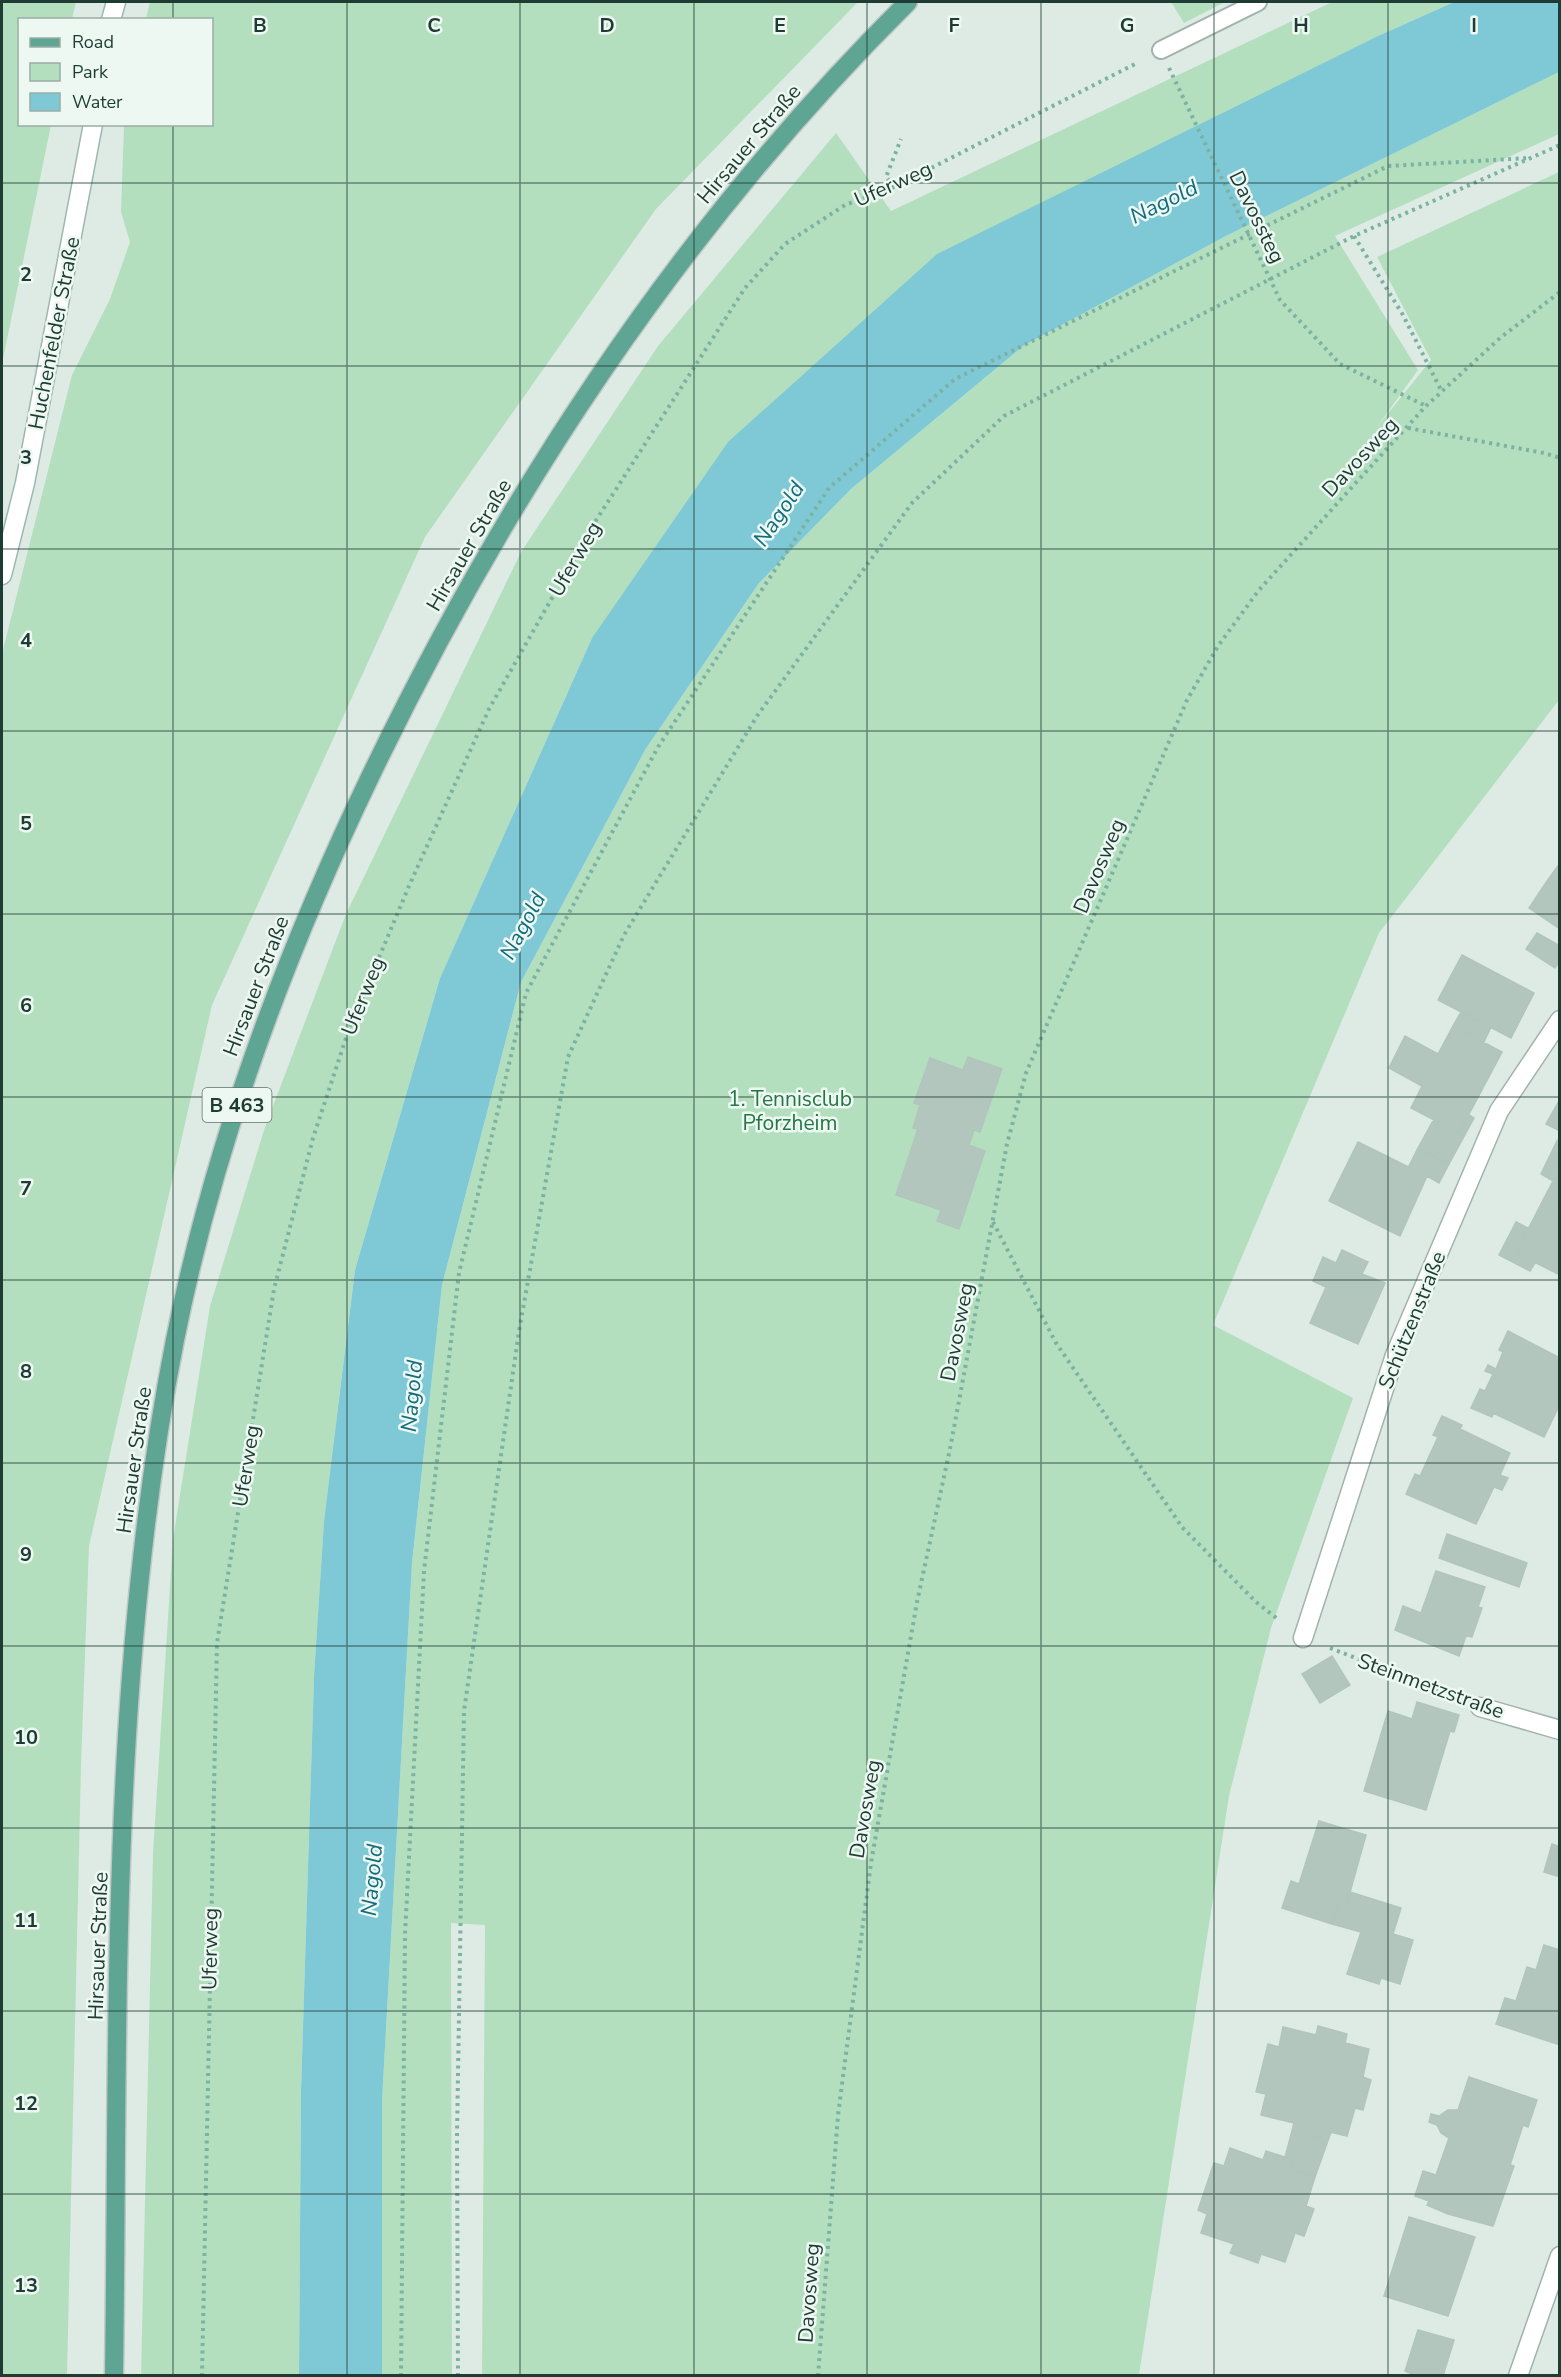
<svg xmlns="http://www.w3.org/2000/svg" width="1561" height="2377" font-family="'Nunito Sans',sans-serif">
	<rect width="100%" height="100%" fill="#deebe5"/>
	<path fill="#b4dfbf" d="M2,2H76L72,19L20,20V124L51,125L2,364Z
		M150,2H858L656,209L425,537L212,1005L89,1546L81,1765L67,2375H2V654L72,375L110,299L130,242L121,212L124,125L212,124V20L146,19Z
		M1171,2H1225L1184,23Z
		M1332,2H1454L1378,36L592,638L440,978L355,1270L324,1521L314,1676L301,2091L299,2375L141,2376L153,1853L173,1539L210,1306L265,1127L346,914L521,552L658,346L836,133L891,211Z
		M1559,72V134L1335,236L1418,370L1377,427L1431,360L1377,257L1559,172V700L1379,933L1213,1325L1353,1398L1271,1628L1229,1796L1139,2375H482L485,1925L451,1923L452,2375L382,2376V2101L412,1563L442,1285L521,982L645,750L759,583L851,489L1023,346L1224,237Z"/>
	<path fill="#7fc9d7" d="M1454,2H1559V72L1224,237L1023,346L851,489L759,583L645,750L521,982L442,1285L412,1563L382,2101V2375H299L301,2091L314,1676L324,1521L355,1270L440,978L592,638L728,442L937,254L1378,36Z"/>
	<path fill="#b3c6be" stroke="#b0c5bc" stroke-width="1.5" d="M1560,863V889L1547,881Z
		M1547,881L1560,889V929L1529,908Z
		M1537,933L1560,946V961L1555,968L1526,949Z
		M1462,955L1534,993L1511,1038L1438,1000Z
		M1461,1012L1491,1027L1484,1042L1453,1026Z
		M1453,1026L1502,1052L1459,1133L1411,1108L1422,1086L1389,1068L1405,1036L1438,1054Z
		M968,1057L1002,1069L980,1132L974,1130L969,1145L985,1151L959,1229L937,1221L941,1210L896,1195L918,1129L913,1128L920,1105L914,1103L930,1058L963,1070Z
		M1560,1099V1131L1546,1124Z
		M1469,1115L1474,1118L1449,1164L1418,1148L1434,1119L1459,1133Z
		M1557,1141L1560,1168L1553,1181L1541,1174Z
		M1358,1142L1427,1176L1400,1236L1329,1201Z
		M1418,1148L1449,1164L1439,1183L1409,1166Z
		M1560,1168V1213L1541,1204Z
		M1541,1204L1560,1213V1275L1516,1253Z
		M1516,1222L1528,1228L1516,1253L1535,1263L1530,1271L1499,1255Z
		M1342,1250L1368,1262L1362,1274L1385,1283L1358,1344L1310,1323L1326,1287L1313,1281L1323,1257L1336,1263Z
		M1508,1331L1560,1358V1404L1544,1437L1493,1413L1492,1417L1471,1408L1480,1389L1485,1391L1493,1374L1485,1371L1488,1365L1496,1369L1503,1352L1499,1350Z
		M1442,1416L1462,1425L1460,1429L1510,1453L1500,1475L1508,1478L1502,1490L1494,1487L1476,1524L1406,1494L1415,1474L1420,1476L1438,1437L1433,1435Z
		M1447,1534L1527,1563L1519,1587L1439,1558Z
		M1436,1571L1485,1587L1478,1607L1482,1608L1472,1637L1466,1636L1459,1656L1395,1630L1403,1606L1421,1613Z
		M1332,1656L1350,1685L1320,1703L1302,1674Z
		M1417,1702L1459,1715L1454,1732L1450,1731L1426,1810L1364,1791L1388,1711L1412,1719Z
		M1319,1821L1366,1835L1347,1903L1340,1901L1332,1924L1282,1908L1291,1881L1299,1884Z
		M1552,1844L1560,1847V1877L1544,1872Z
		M1350,1892L1401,1908L1393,1934L1413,1940L1400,1984L1381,1978L1379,1984L1347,1974L1361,1932L1332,1924L1340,1901L1347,1903Z
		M1544,1945L1560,1950V2045L1496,2024L1505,1998L1516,2001L1527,1967L1536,1970Z
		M1318,2026L1347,2034L1345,2043L1369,2049L1363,2077L1371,2080L1363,2110L1355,2108L1347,2136L1322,2130L1320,2139L1292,2131L1294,2123L1261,2115L1266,2094L1256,2092L1268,2044L1279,2047L1283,2027L1316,2035Z
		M1469,2077L1537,2100L1528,2127L1523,2125L1510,2165L1514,2166L1493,2226L1448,2214L1427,2205L1429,2201L1415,2196L1423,2171L1436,2175L1449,2138L1441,2133L1437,2125L1429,2122L1431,2114L1439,2116L1448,2110H1458Z
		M1322,2130L1331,2132L1315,2177L1291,2169L1294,2160L1285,2157L1292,2131L1320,2139Z
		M1230,2148L1263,2160L1266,2151L1294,2160L1291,2169L1315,2177L1306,2206L1314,2209L1304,2236L1295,2233L1285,2262L1261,2254L1258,2263L1230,2253L1234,2244L1201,2233L1207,2214L1198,2210L1214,2163L1224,2166Z
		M1409,2217L1475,2237L1448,2316L1384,2296Z
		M1418,2330L1454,2340L1443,2376H1417L1405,2371Z"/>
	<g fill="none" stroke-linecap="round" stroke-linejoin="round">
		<g stroke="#a1b3ac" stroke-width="20">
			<path id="service" d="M1161,50L1258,2"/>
		</g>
		<g stroke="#a1b3ac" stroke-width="21">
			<path id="minor" d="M1303,1638L1395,1355L1499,1111L1560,1020
				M1480,1707L1560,1730
				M1518,2376L1560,2256"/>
		</g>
		<g stroke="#9cb8ae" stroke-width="21">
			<path id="secondary" d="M111,20L116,2
				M2,575L25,483L93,124"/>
		</g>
		<g stroke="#c0c8c6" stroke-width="21">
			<path id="primary" d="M114,2376C119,2031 108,1679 175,1340C214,1144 284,956 370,777C507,492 684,224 908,2"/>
		</g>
		<path stroke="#7bb2a1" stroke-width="4" stroke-dasharray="3 4.5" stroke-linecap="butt" d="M894,187L886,177L901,139
			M1354,236L1403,315L1442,392
			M1340,364L1426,406
			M1408,428L1544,453L1560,458
			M993,1222L1056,1343L1182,1527L1256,1602L1279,1620
			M1330,1648L1454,1696
			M202,2376L217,1643L274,1289L313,1138L349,1029L409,886L489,709L595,522L745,288L785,244L845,205L894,187L1137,63
			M401,2376L405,1934L424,1571L459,1273L526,993L658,747L829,488L955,379L1388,166L1529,158
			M458,2376L457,2136L464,1711L519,1331L568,1057L624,935L757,716L912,503L1004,416L1354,236L1560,145
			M818,2376L838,2115L871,1863L917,1602L950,1449L1007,1144L1026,1073L1187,700L1218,646L1259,590L1353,486L1426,406L1500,338L1560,292"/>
		<use href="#service" stroke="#fff" stroke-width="16"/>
		<use href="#minor" stroke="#fff" stroke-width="18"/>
		<use href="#secondary" stroke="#fff" stroke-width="18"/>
		<use href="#primary" stroke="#5ea593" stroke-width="18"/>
		<path stroke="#7bb2a1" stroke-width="4" stroke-dasharray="3 4.5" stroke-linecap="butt" d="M1169,68L1280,300L1340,364"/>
	</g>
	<path fill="none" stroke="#1e3c34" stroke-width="1.5" stroke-opacity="0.55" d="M173,2V20M347,2V2376M520,2V2376M694,2V2376M867,2V2376M1041,2V2376M1214,2V2376M1388,2V2376M173,124V2376M2,183H1560M2,366H1560M2,549H1560M2,731H1560M2,914H1560M2,1097H1560M2,1280H1560M2,1463H1560M2,1646H1560M2,1828H1560M2,2011H1560M2,2194H1560"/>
	<g text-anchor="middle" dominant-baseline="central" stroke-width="5" stroke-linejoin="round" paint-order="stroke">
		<rect fill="#eef8f3" stroke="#5c746d" stroke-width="1.5" x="202.5" y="1088" width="69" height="34" rx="4.5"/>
		<g font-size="20" font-weight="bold" fill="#1e3c34">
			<text x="237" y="1105">B 463</text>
		</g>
		<g font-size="21" fill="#1e3c34" stroke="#eef8f3">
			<text transform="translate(749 144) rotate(-50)">Hirsauer Straße</text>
			<text transform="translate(893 184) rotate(-24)">Uferweg</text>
			<text transform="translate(1257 217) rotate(64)">Davossteg</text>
			<text transform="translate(54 333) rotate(-79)">Huchenfelder Straße</text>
			<text transform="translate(1360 457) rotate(-47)">Davosweg</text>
			<text transform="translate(469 545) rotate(-60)">Hirsauer Straße</text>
			<text transform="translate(575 559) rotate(-60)">Uferweg</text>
			<text transform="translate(1099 866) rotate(-67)">Davosweg</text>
			<text transform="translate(256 986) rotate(-69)">Hirsauer Straße</text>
			<text transform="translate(363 996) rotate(-68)">Uferweg</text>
			<text transform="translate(1412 1320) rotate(-68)">Schützenstraße</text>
			<text transform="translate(957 1332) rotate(-79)">Davosweg</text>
			<text transform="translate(134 1460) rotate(-82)">Hirsauer Straße</text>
			<text transform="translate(246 1466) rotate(-81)">Uferweg</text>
			<text transform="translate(1431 1686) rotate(20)">Steinmetzstraße</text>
			<text transform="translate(865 1809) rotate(-80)">Davosweg</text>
			<text transform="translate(98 1946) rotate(-88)">Hirsauer Straße</text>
			<text transform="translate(210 1949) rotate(-89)">Uferweg</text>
			<text transform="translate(809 2293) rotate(-86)">Davosweg</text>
		</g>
		<g font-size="21" fill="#247744" stroke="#eef8f3">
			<text x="790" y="1099">1. Tennisclub<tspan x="790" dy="24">Pforzheim</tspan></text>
		</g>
		<g font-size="22" font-style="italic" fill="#136c7d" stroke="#eef8f3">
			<text transform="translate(1164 202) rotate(-26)">Nagold</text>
			<text transform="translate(779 514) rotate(-56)">Nagold</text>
			<text transform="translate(523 926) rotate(-62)">Nagold</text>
			<text transform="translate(412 1396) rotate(-85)">Nagold</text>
			<text transform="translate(372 1880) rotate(-85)">Nagold</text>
		</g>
	</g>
	<g font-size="20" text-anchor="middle" font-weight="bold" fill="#1e3c34" stroke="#eef8f3" stroke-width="5" stroke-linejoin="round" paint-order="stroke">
		<text x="260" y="32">B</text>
		<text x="434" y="32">C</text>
		<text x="607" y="32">D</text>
		<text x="780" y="32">E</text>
		<text x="954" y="32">F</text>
		<text x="1127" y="32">G</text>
		<text x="1301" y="32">H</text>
		<text x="1474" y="32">I</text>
		<text x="26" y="281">2</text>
		<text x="26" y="464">3</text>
		<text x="26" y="647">4</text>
		<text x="26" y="830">5</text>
		<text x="26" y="1012">6</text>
		<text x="26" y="1195">7</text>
		<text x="26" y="1378">8</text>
		<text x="26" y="1561">9</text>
		<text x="26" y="1744">10</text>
		<text x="26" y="1927">11</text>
		<text x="26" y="2110">12</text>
		<text x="26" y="2292">13</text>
	</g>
	<rect width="1561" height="2377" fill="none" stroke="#1e3c34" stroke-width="6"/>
	<rect x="18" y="18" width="195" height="108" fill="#eef8f3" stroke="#9bada7" stroke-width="1.5"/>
	<rect x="30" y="38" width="30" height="9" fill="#5ea593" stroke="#9bada7" stroke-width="1.5"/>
	<text x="72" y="48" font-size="18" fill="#1e3c34">Road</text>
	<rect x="30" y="63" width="30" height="18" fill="#b4dfbf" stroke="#9bada7" stroke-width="1.5"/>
	<text x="72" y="78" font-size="18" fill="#1e3c34">Park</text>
	<rect x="30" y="93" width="30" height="18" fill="#7fc9d7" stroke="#9bada7" stroke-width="1.5"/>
	<text x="72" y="108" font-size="18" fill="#1e3c34">Water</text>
</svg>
